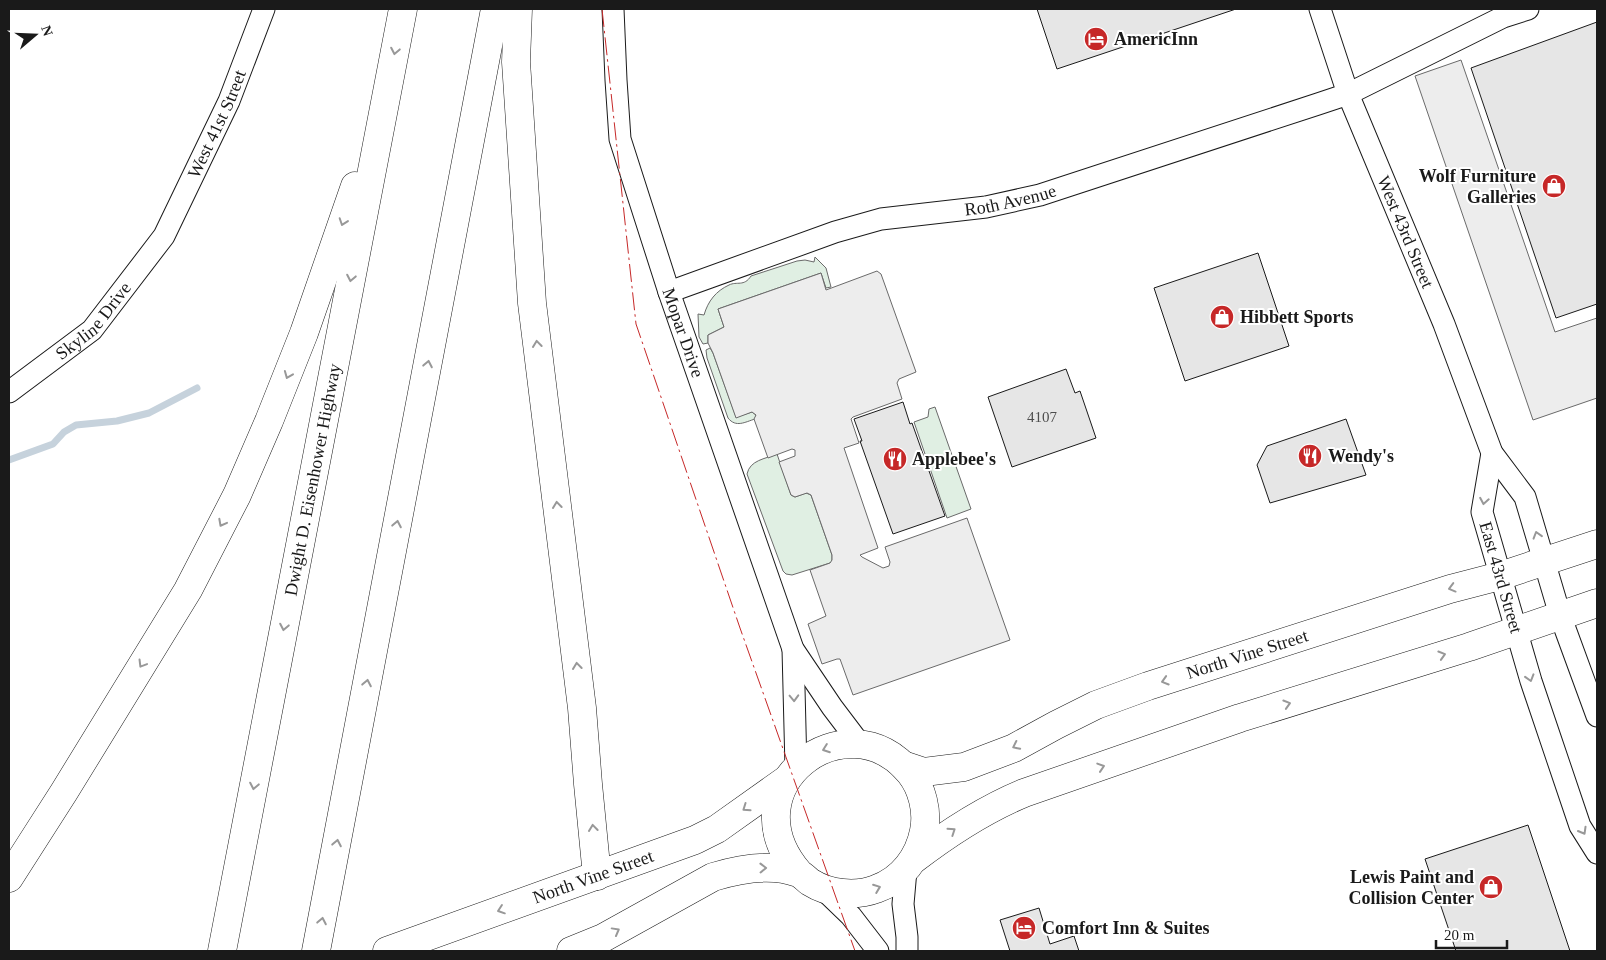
<svg xmlns="http://www.w3.org/2000/svg" width="1606" height="960" font-family="'Times New Roman',serif">
	<rect width="100%" height="100%" fill="#fff"/>
	<path fill="#e0efe3" stroke="#6a6a6a" d="M815,257L826,268L831,287L826,288L821,273L718,309L724,327L708,335V343L703,344L699,337L698,314L704,315C708,301 716,291 729,285C737,281 744,287 751,276L797,261L805,260L814,262Z
		M710,348L713,353L736,417L752,412L756,415L755,419C745,422 736,428 728,418L707,358L706,350Z
		M935,407L971,509L947,518L914,422L928,417L929,409Z
		M777,454L791,495L795,497L806,493L811,495L832,555V561L830,563L792,575L786,574L783,571L747,474C750,460 765,459 777,454Z"/>
	<path fill="#ededed" stroke="#6a6a6a" d="M1461,60L1555,332L1597,318V398L1533,420L1415,76Z
		M877,271L881,274L916,372L899,379L897,383L902,399L853,417L851,419L859,443L844,448L878,548L860,555L862,557L883,568L889,566L890,562L885,547L967,518L1010,640L853,695L840,659H837L822,664L808,624L826,616L810,570L830,563L832,560V555L811,495L807,493L795,497L791,495L779,462L795,456V450L792,449L768,458L754,419L756,415L752,412L736,418L713,353L708,343V335L724,327L718,309L821,273L826,290Z"/>
	<g fill="none" stroke-linecap="round" stroke-linejoin="round">
		<path stroke="#c6d2dc" stroke-width="7" d="M9,460L53,444L64,432L76,425L117,421L149,413L197,388"/>
	</g>
	<path fill="#e6e6e6" stroke="#1a1a1a" d="M1037,9H1236L1057,69Z
		M1597,22V304L1556,318L1471,68Z
		M1258,253L1289,346L1185,381L1154,288Z
		M1066,369L1075,393L1080,391L1096,438L1012,467L988,397Z
		M903,402L910,424L912,423L945,516L893,534L860,441H862L854,419Z
		M1346,419L1366,475L1270,503L1257,465L1267,446Z
		M1528,825L1570,951H1456L1425,859Z
		M1039,908L1050,944L1074,936L1079,951H1010L1000,920Z"/>
	<g fill="none" stroke-linecap="round" stroke-linejoin="round">
		<g stroke="#1a1a1a" stroke-width="23">
			<g id="minor">
				<path id="s1" d="M613,9L616,80L620,139L669,292L793,649L832,707L860,744"/>
				<path id="s2" d="M1320,9L1348,94L1444,324L1492,453L1525,497L1560,615L1597,716"/>
				<path id="s3" d="M669,292L835,232L881,219L986,207L1040,195L1318,104L1348,94L1503,17L1528,9"/>
				<path id="s4" d="M9,392L92,330L164,236L229,101L264,9"/>
				<path id="s5" d="M1492,453L1482,512L1531,681L1580,826L1597,853"/>
				<path d="M793,649L796,768"/>
				<path d="M906,870L903,904L907,937V951"/>
				<path d="M823,889L851,916L878,951"/>
			</g>
		</g>
		<g stroke="#1a1a1a" stroke-width="29">
			<g id="trunk">
				<path id="s6" d="M903,765L924,772L964,767L1014,748L1056,725L1096,705L1148,686L1450,589L1500,576L1597,544"/>
				<path d="M913,860C948,833 983,810 1024,793L1240,718L1469,647L1597,603"/>
				<path id="s7" d="M387,951L695,840L717,829L786,780"/>
				<path d="M571,951L603,938L713,877C739,869 772,863 798,873C803,875 806,879 810,882C829,894 855,897 876,889C902,880 919,857 924,831C928,811 922,788 910,773C847,696 725,787 799,873"/>
			</g>
		</g>
		<g stroke="#1a1a1a" stroke-width="29">
			<g id="motorway">
				<path d="M518,9L516,62L532,303L582,708L588,784L597,876"/>
				<path d="M9,878L64,792L188,590L237,495L269,421L304,333L355,186"/>
				<path id="s8" d="M222,951L403,9"/>
				<path d="M316,951L495,9"/>
			</g>
		</g>
		<use href="#minor" stroke="#fff" stroke-width="21"/>
		<use href="#trunk" stroke="#fff" stroke-width="28"/>
		<use href="#motorway" stroke="#fff" stroke-width="28"/>
		<path stroke="#c62828" stroke-width="1" stroke-dasharray="18 4 2.5 4" stroke-linecap="butt" d="M602,9L636,324L740,628L855,951"/>
	</g>
	<defs><path id="oneway-chevron" d="M-2-3.5L2.5 0L-2 3.5" fill="none" stroke-width="1.6" stroke-linecap="round" stroke-linejoin="round" transform="scale(1.25)"/></defs>
	<g stroke="#989898">
		<use href="#oneway-chevron" transform="translate(395 51) rotate(101)"/>
		<use href="#oneway-chevron" transform="translate(343 222) rotate(109)"/>
		<use href="#oneway-chevron" transform="translate(351 278) rotate(101)"/>
		<use href="#oneway-chevron" transform="translate(537 344) rotate(-97)"/>
		<use href="#oneway-chevron" transform="translate(428 364) rotate(-79)"/>
		<use href="#oneway-chevron" transform="translate(288 375) rotate(112)"/>
		<use href="#oneway-chevron" transform="translate(1484 501) rotate(100)"/>
		<use href="#oneway-chevron" transform="translate(557 505) rotate(-97)"/>
		<use href="#oneway-chevron" transform="translate(222 523) rotate(118)"/>
		<use href="#oneway-chevron" transform="translate(397 524) rotate(-79)"/>
		<use href="#oneway-chevron" transform="translate(1537 535) rotate(-107)"/>
		<use href="#oneway-chevron" transform="translate(1452 588) rotate(165)"/>
		<use href="#oneway-chevron" transform="translate(284 627) rotate(101)"/>
		<use href="#oneway-chevron" transform="translate(1442 655) rotate(-17)"/>
		<use href="#oneway-chevron" transform="translate(142 664) rotate(121)"/>
		<use href="#oneway-chevron" transform="translate(577 666) rotate(-97)"/>
		<use href="#oneway-chevron" transform="translate(1530 678) rotate(73)"/>
		<use href="#oneway-chevron" transform="translate(1165 681) rotate(163)"/>
		<use href="#oneway-chevron" transform="translate(367 683) rotate(-79)"/>
		<use href="#oneway-chevron" transform="translate(794 698) rotate(88)"/>
		<use href="#oneway-chevron" transform="translate(1287 704) rotate(-17)"/>
		<use href="#oneway-chevron" transform="translate(1016 746) rotate(154)"/>
		<use href="#oneway-chevron" transform="translate(826 749) rotate(160)"/>
		<use href="#oneway-chevron" transform="translate(1101 767) rotate(-18)"/>
		<use href="#oneway-chevron" transform="translate(254 786) rotate(101)"/>
		<use href="#oneway-chevron" transform="translate(746 808) rotate(145)"/>
		<use href="#oneway-chevron" transform="translate(593 828) rotate(-97)"/>
		<use href="#oneway-chevron" transform="translate(952 831) rotate(-34)"/>
		<use href="#oneway-chevron" transform="translate(1583 831) rotate(60)"/>
		<use href="#oneway-chevron" transform="translate(337 843) rotate(-79)"/>
		<use href="#oneway-chevron" transform="translate(763 868) rotate(-1)"/>
		<use href="#oneway-chevron" transform="translate(877 888) rotate(-21)"/>
		<use href="#oneway-chevron" transform="translate(501 910) rotate(161)"/>
		<use href="#oneway-chevron" transform="translate(322 921) rotate(-79)"/>
		<use href="#oneway-chevron" transform="translate(616 931) rotate(-29)"/>
	</g>
	<defs>
		<g id="hotel-disc" transform="scale(1.25)"><circle r="9.5" fill="#c62828" stroke="#fff"/><path d="M-6-4.5h1.5V1H6V5H4.5V3h-9V5H-6ZM-4 0a1.8 1.8 0 1 1 3.6 0ZM.5 0V-2.5h3Q6-2.5 6 0Z" fill="#fff"/></g>
		<g id="shop-disc" transform="scale(1.25)"><circle r="9.5" fill="#c62828" stroke="#fff"/><path d="M-5-2.5h2.3a2.7 3.5 0 0 1 5.4 0H5L5.5 6h-11ZM-1.5-2.5h3a1.5 2.3 0 0 0-3 0Z" fill="#fff"/></g>
		<g id="restaurant-disc" transform="scale(1.25)"><circle r="9.5" fill="#c62828" stroke="#fff"/><path d="M-5-6h1v4h1v-4h1v4h1v-4h1v5L-1.5 .5V6h-2V.5L-5-1ZM5-6V6H3V1.5H1.5Q1.5-4 5-6Z" fill="#fff"/></g>
	</defs>
	<g fill-rule="evenodd">
		<use href="#hotel-disc" x="1096" y="39"/>
		<use href="#shop-disc" x="1554" y="186"/>
		<use href="#shop-disc" x="1222" y="317"/>
		<use href="#restaurant-disc" x="1310" y="456"/>
		<use href="#restaurant-disc" x="895" y="459"/>
		<use href="#shop-disc" x="1491" y="887"/>
		<use href="#hotel-disc" x="1024" y="928"/>
	</g>
	<g text-anchor="middle" dominant-baseline="central" stroke-width="4" stroke-linejoin="round" paint-order="stroke">
		<g font-size="15" fill="#4d4d4d">
			<text x="1042" y="417">4107</text>
		</g>
		<g font-size="18" font-weight="bold" fill="#1a1a1a" stroke="#fff" text-anchor="start">
			<text x="1114" y="39">AmericInn</text>
			<text x="1536" y="176" text-anchor="end">Wolf Furniture<tspan x="1536" dy="21">Galleries</tspan></text>
			<text x="1240" y="317">Hibbett Sports</text>
			<text x="1328" y="456">Wendy's</text>
			<text x="912" y="459">Applebee's</text>
			<text x="1474" y="877" text-anchor="end">Lewis Paint and<tspan x="1474" dy="21">Collision Center</tspan></text>
			<text x="1042" y="928">Comfort Inn &amp; Suites</text>
		</g>
		<g font-size="18" fill="#1a1a1a" stroke="#fff">
			<text stroke="none"><textPath href="#s4" startOffset="346">West 41st Street</textPath></text>
			<text stroke="none"><textPath href="#s3" startOffset="355">Roth Avenue</textPath></text>
			<text stroke="none"><textPath href="#s2" startOffset="239">West 43rd Street</textPath></text>
			<text stroke="none"><textPath href="#s4" startOffset="111">Skyline Drive</textPath></text>
			<text stroke="none"><textPath href="#s1" startOffset="334">Mopar Drive</textPath></text>
			<text stroke="none"><textPath href="#s8" startOffset="480">Dwight D. Eisenhower Highway</textPath></text>
			<text stroke="none"><textPath href="#s5" startOffset="128">East 43rd Street</textPath></text>
			<text stroke="none"><textPath href="#s6" startOffset="368">North Vine Street</textPath></text>
			<text stroke="none"><textPath href="#s7" startOffset="219">North Vine Street</textPath></text>
		</g>
	</g>
	<rect width="1606" height="960" fill="none" stroke="#1a1a1a" stroke-width="20"/>
	<g transform="translate(35 35) rotate(71)" stroke="#ffffff" stroke-width="4" paint-order="stroke">
	<path d="M0-4L9 19L0 12L-9 19Z" fill="#1a1a1a"/>
	<text y="-8" font-size="14" font-weight="bold" text-anchor="middle" fill="#1a1a1a">N</text>
	</g>
	<path d="M1436 940v8h71v-8" fill="none" stroke="#1a1a1a" stroke-width="2.5"/>
	<text x="1444" y="940" font-size="15" fill="#1a1a1a" stroke="#ffffff" stroke-width="4" paint-order="stroke">20 m</text>
</svg>
